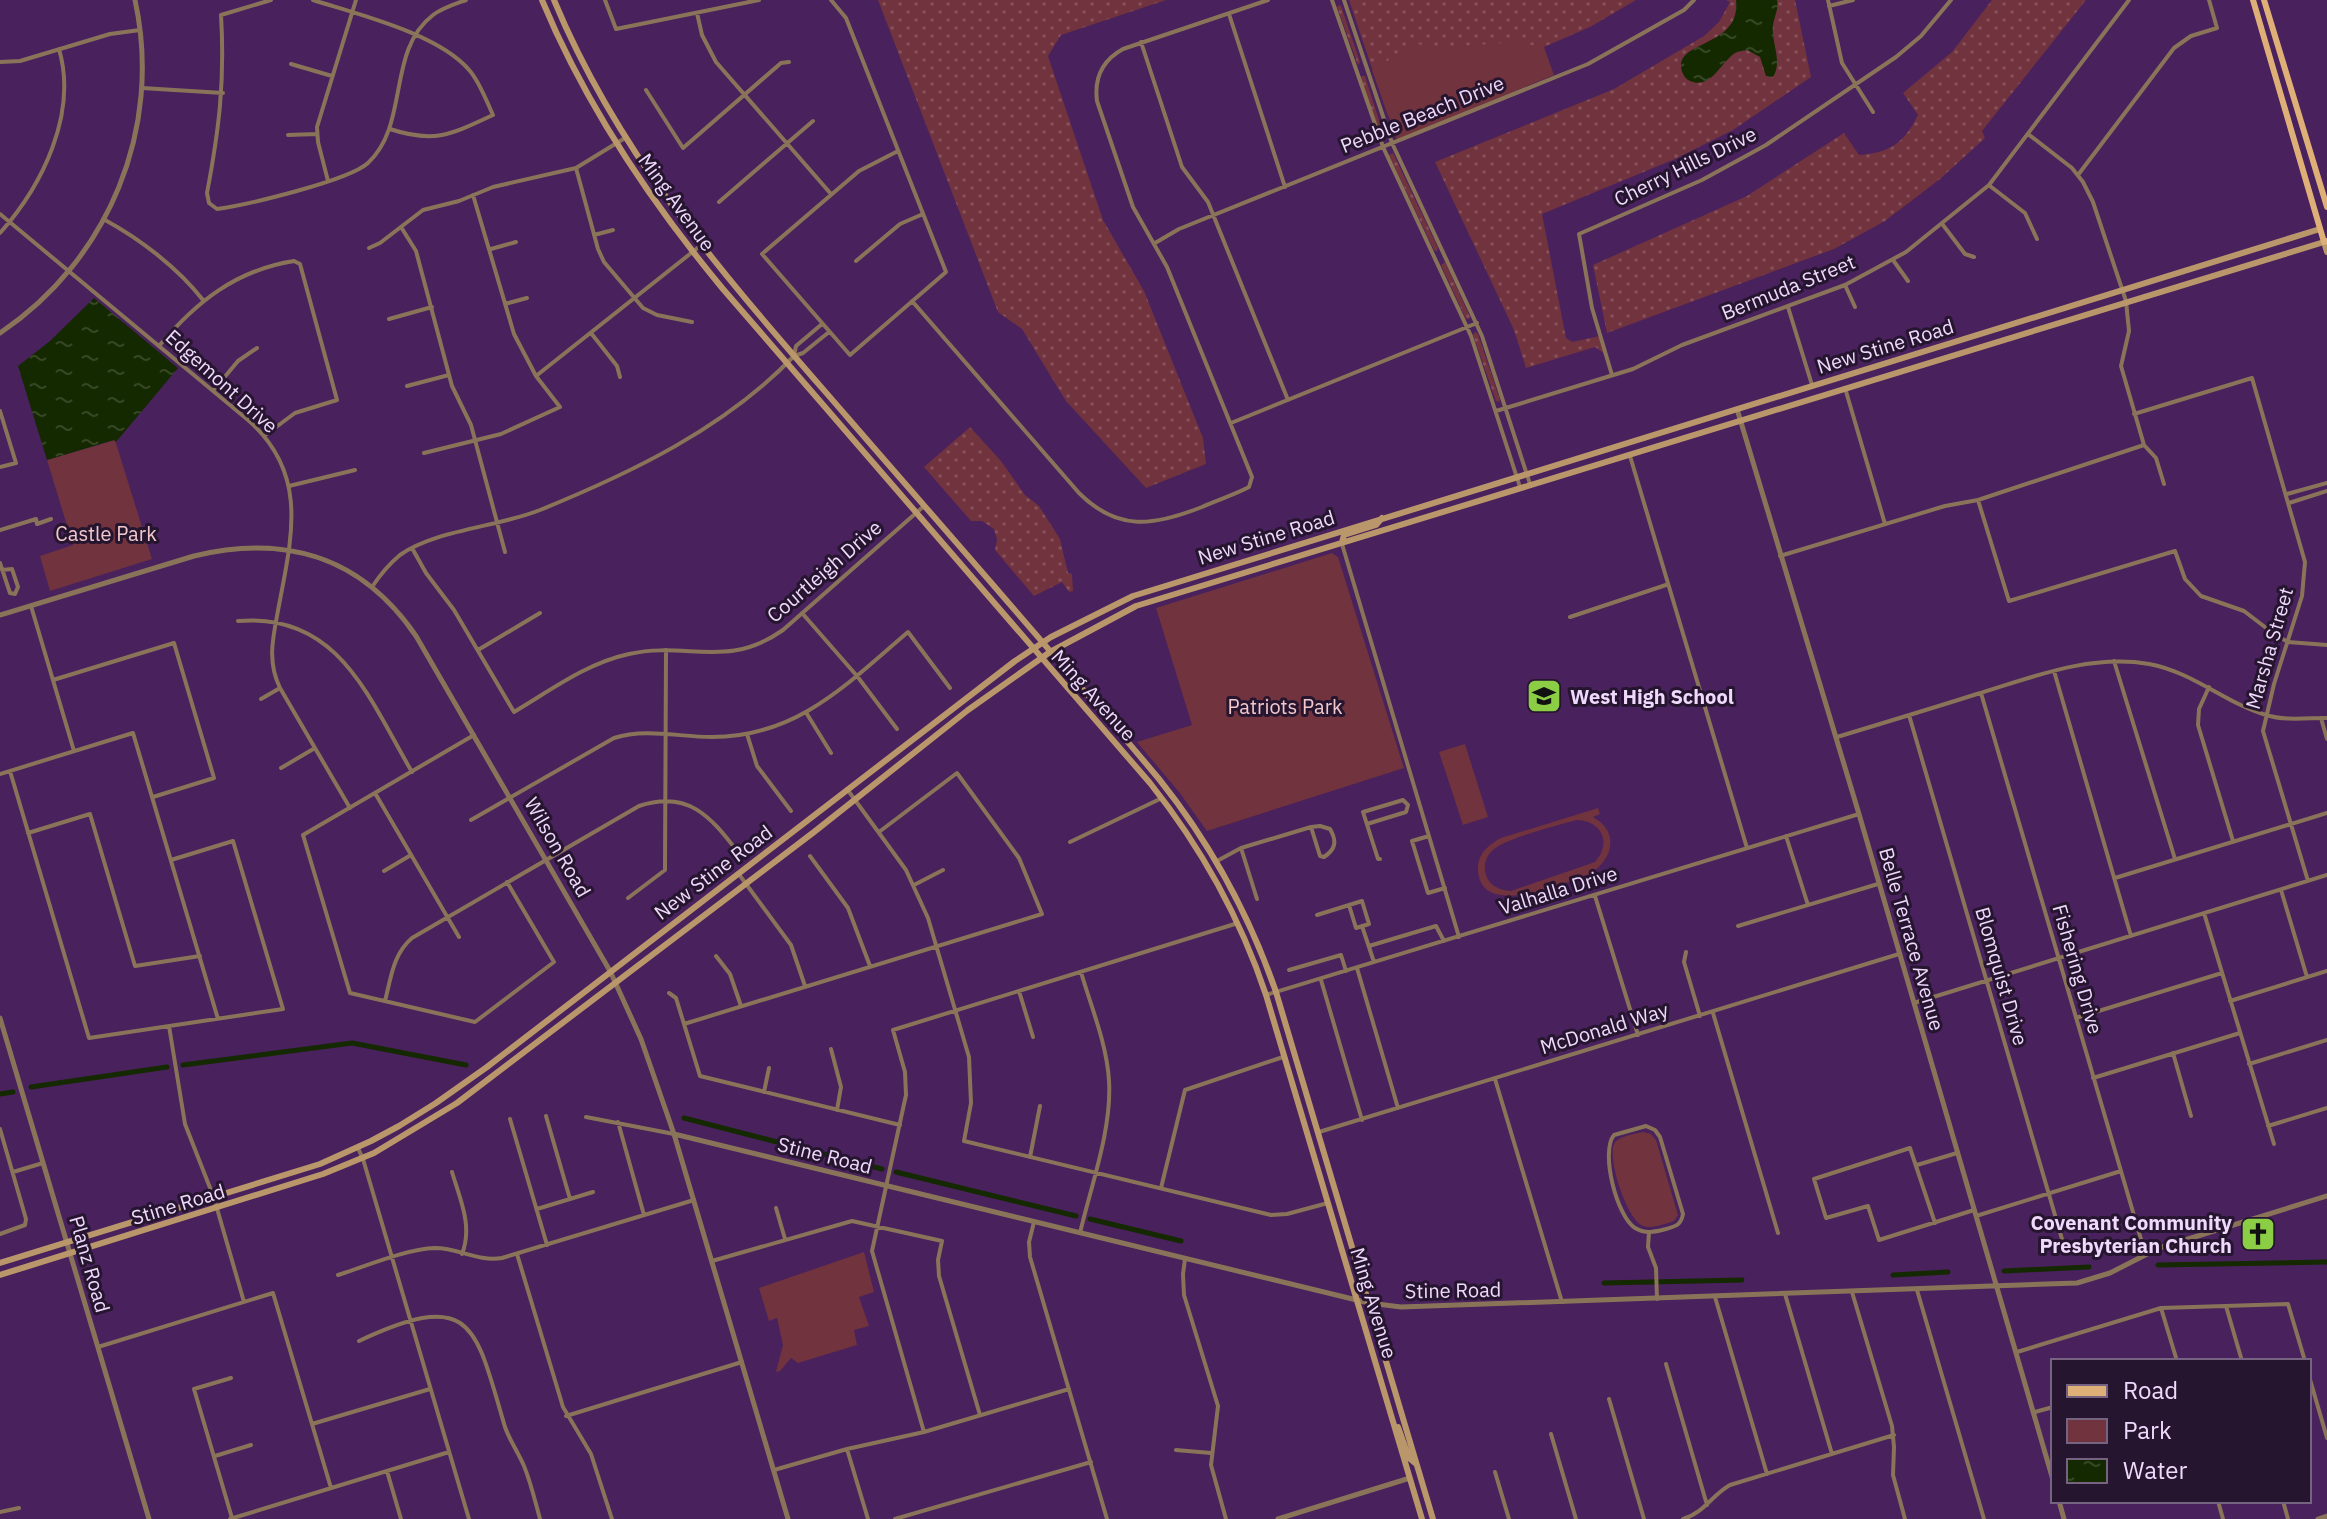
<svg xmlns="http://www.w3.org/2000/svg" width="2327" height="1519" font-family="'IBM Plex Sans',sans-serif">
	<defs>
		<pattern id="grass-dots" width="8" height="8" patternUnits="userSpaceOnUse" patternTransform="scale(2)"><rect width="8" height="8" fill="#71333d"/><path d="M2 2h.1M6 6h.1" fill="none" stroke="#86505a" stroke-width="1.8" stroke-linecap="round"/></pattern>
		<pattern id="water-ripples" width="26" height="14" patternUnits="userSpaceOnUse" patternTransform="scale(2)"><rect width="26" height="14" fill="#142900"/><path d="M2 4q2-2 4 0t4 0M15 11q2-2 4 0t4 0" fill="none" stroke="#364726"/></pattern>
	</defs>
	<rect width="100%" height="100%" fill="#48215d"/>
	<path fill="url(#grass-dots)" d="M878,0H1166L1061,35L1048,56L1103,220L1144,291L1203,438L1206,464L1146,488L1066,401L1022,329L998,312Z
		M1349,0H1636L1590,27L1544,47L1552,71L1388,116Z
		M1726,0H1795L1811,77L1733,130L1675,159L1542,214L1566,338L1572,342L1600,336L1605,354L1595,347L1526,368L1514,330L1435,162L1614,89L1704,36L1719,22L1730,2Z
		M1992,0H2086L1982,131L1985,138L1940,179L1885,221L1834,249L1607,333L1593,265L1747,196L1844,133L1859,155C1890,153 1904,143 1918,115L1903,93L1952,52Z
		M1339,5L1341,6L1360,62L1358,65L1337,7Z
		M1362,76H1365L1385,139L1382,138L1360,78Z
		M1393,153L1438,248L1437,251L1434,250L1389,155Z
		M1445,262L1470,317L1469,319H1466L1441,265Z
		M1475,332L1478,334L1500,400L1499,402L1496,401L1473,335Z
		M970,427L1001,461L1025,495L1039,506L1060,539L1068,573L1072,574L1073,591L1069,592L1062,582L1034,596L995,550L997,539L994,529L982,521H971L924,467Z"/>
	<path fill="#71333d" fill-rule="evenodd" d="M1517,42L1544,48L1554,75L1397,140L1372,70L1389,60L1388,57L1420,44L1423,49Z
		M115,440L152,559L50,591L40,556L73,545L47,460Z
		M1332,553L1338,557L1404,768L1207,831L1179,792L1137,742L1192,725L1156,608Z
		M1465,744L1488,817L1463,825L1439,752Z
		M1598,808L1600,814L1593,817C1620,832 1613,859 1590,874C1565,882 1476,923 1478,866C1479,852 1490,844 1501,838ZM1577,820C1602,821 1612,843 1595,862L1511,891C1500,890 1489,886 1486,875C1482,864 1488,852 1497,847C1512,837 1558,825 1577,820Z
		M1643,1132L1651,1134L1656,1140L1678,1215L1674,1221C1664,1224 1653,1229 1643,1226C1627,1220 1607,1159 1614,1144C1618,1136 1635,1134 1643,1132Z
		M864,1252L874,1292L859,1297L869,1326L854,1330L857,1345L798,1363L791,1358L780,1371L776,1372L783,1345L777,1318L769,1321L759,1288Z"/>
	<path fill="url(#water-ripples)" d="M1736,0H1777C1779,10 1774,16 1773,26C1771,43 1783,61 1773,77L1766,76L1760,57L1747,50C1743,51 1738,51 1735,53C1721,62 1711,90 1690,81C1685,79 1681,72 1681,66C1681,40 1741,46 1736,0Z
		M94,298L178,368L116,442L114,440L47,460L18,366L50,341Z"/>
	<g fill="none" stroke-linecap="round" stroke-linejoin="round">
		<path stroke="#142900" stroke-width="5" d="M183,1065L352,1043L466,1065
			M31,1087L167,1067
			M0,1094L13,1092
			M684,1118L882,1169
			M896,1172L1076,1216
			M1090,1219L1181,1241
			M2158,1265L2327,1262
			M2004,1271L2089,1267
			M1893,1275L1948,1272
			M1604,1283L1742,1280"/>
		<path stroke="#8a7459" stroke-width="4" d="M271,0L221,15C225,81 219,130 207,193L209,203L217,209C246,205 348,181 368,163C410,124 386,51 433,15C442,8 455,4 466,0
			M313,0C357,14 440,34 470,71C480,83 486,100 493,115C452,134 435,144 390,129
			M605,0L616,29L759,0
			M831,0L846,18L946,272L850,355L762,254L859,171L898,151
			M1332,0L1383,147L1471,336L1520,487
			M1344,0L1392,143L1482,336L1530,484
			M1828,0L1842,63L1873,112
			M1829,6L1853,0
			M697,13L702,35L716,62L831,194
			M1229,14L1285,187
			M1141,42L1182,167L1208,202L1288,400
			M0,62L20,61L110,34L140,30
			M291,64L332,76
			M142,88L223,93
			M646,90L683,148L781,63L789,62
			M2028,134L2072,168L2083,182L2093,202L2126,301L2129,331L2121,366L2144,445
			M288,135L317,134
			M576,168L598,249L604,262L643,308L657,315L692,322
			M2078,175L2174,48L2191,36L2217,28L2209,0
			M328,181L318,142L317,127L356,0
			M1990,186L2025,213L2037,239
			M719,202L813,121
			M0,214L248,420C312,476 290,543 277,616C272,642 268,663 280,688L350,808
			M105,220C140,239 178,268 203,300
			M1943,225L1965,254L1974,257
			M401,227L416,251L452,386L471,425L505,552
			M0,233C42,186 78,114 59,49
			M594,235L613,230
			M1155,243L1179,229L1588,64L1684,10L1694,0
			M369,248L380,243L423,210L459,201L493,187L576,168L625,138
			M491,249L516,242
			M1893,260L1908,281
			M856,261L900,224L923,214
			M1845,285L1855,307
			M912,301L1079,493C1118,532 1154,526 1202,507C1217,500 1234,495 1249,487L1252,477L1167,267L1133,207L1097,101C1094,78 1103,60 1123,49L1268,0
			M505,304L527,298
			M1788,307L1812,385
			M389,319L432,307
			M591,333L617,366L620,377
			M159,346C196,302 236,270 294,261L300,264L337,400L295,413L264,436
			M794,356L796,346L822,324
			M1612,375L1592,308L1579,234L1702,180L1766,145L1896,57L1921,36L1951,0
			M536,376L700,246
			M407,386L449,375
			M1845,388L1885,524
			M213,391L238,361L257,348
			M0,411L16,463L0,467
			M1496,411L1633,369L1682,345L1845,285L1906,252L1989,185L2129,0
			M2134,414L2252,378L2305,562L2302,596L2274,684L2263,731L2308,881
			M1231,423L1477,323
			M2144,445L2156,458L2164,484
			M424,453L501,434L560,407L536,376L514,334L473,195
			M1630,456L1747,848
			M289,486L355,470
			M2287,494L2327,483
			M1978,500L2009,601L2175,551L2185,579L2201,596L2244,611L2274,634L2288,642L2327,645
			M2289,503L2327,491
			M0,530L36,519L37,524L51,519
			M1342,544L1459,937
			M412,548L426,573L454,610L514,712C551,690 587,663 629,654C688,641 726,670 783,630L924,506
			M1780,556L1945,506L1978,500L2144,445
			M0,563L10,593L15,594L18,587L12,569L2,570
			M372,587C380,575 389,564 400,555C435,530 498,527 540,510C631,473 725,428 794,356L803,353L829,332
			M31,606L74,751
			M802,613L857,676L897,729
			M1570,617L1666,585
			M238,621C339,612 369,699 412,772
			M478,650L540,613
			M2114,661L2175,859
			M2054,671L2131,936
			M53,680L174,643L214,778L153,797
			M2209,687L2199,709L2198,725L2233,841
			M1981,693L2145,1253
			M261,699L280,688
			M807,714L831,753
			M1909,715L2064,1246
			M2321,718L2327,739
			M747,734L757,766L791,811
			M474,735L303,835L350,993L475,1022L554,962L507,882
			M1837,737C1883,723 1930,709 1977,694C2033,677 2089,654 2149,664C2193,672 2225,703 2266,715C2285,721 2307,718 2327,718
			M281,768L315,748
			M10,771L89,1038L283,1009L233,841L171,860
			M0,774L133,733L218,1019
			M847,789L906,870L928,918L969,1057L971,1103L964,1141L1271,1215L1287,1214L1328,1203
			M375,793L459,937
			M471,820L614,738C646,728 679,737 712,737C797,737 847,684 908,632L950,688
			M1367,824L1406,812L1408,805L1403,800L1363,812L1378,859H1380
			M1320,826L1330,829C1337,841 1336,849 1324,857L1320,856L1311,827Z
			M28,833L90,814L135,966L200,956
			M1429,836L1412,841L1428,893L1445,888
			M1786,836L1808,905
			M1070,842L1162,798
			M1241,848L1257,899
			M810,856L848,908L870,966
			M1217,861L1241,848L1311,827
			M384,871L411,855
			M738,873L791,945L805,986
			M2115,878L2327,813
			M914,885L943,870
			M2281,890L2307,977
			M1595,896L1638,1035
			M628,898L665,870L666,650
			M2204,913L2274,1144
			M1317,915L1362,901L1369,924L1356,928L1349,905
			M1362,926L1374,962
			M1738,926L1878,884
			M1369,946L1436,926L1444,941
			M1686,952L1684,962L1700,1016
			M716,956L730,974L741,1006
			M1357,968L1398,1108
			M1289,970L1341,955L1346,971
			M1321,980L1362,1120
			M1019,991L1033,1037
			M669,993L676,998L700,1076L900,1125
			M1266,995L1859,814
			M385,1001C391,978 393,954 412,938L639,806C688,790 710,816 737,851
			M2230,1001L2327,971
			M1914,1003L2327,875
			M1713,1013L1778,1233
			M2076,1018L2222,973
			M684,1024L1042,914L1019,858L957,773L879,832
			M169,1026L185,1124L214,1198L244,1302
			M831,1049L841,1087L837,1110
			M2173,1053L2191,1116
			M2249,1064L2327,1040
			M2093,1078L2240,1033
			M1495,1079L1562,1302
			M764,1092L769,1068
			M546,1116L570,1199
			M586,1117L674,1134
			M510,1119L547,1245
			M618,1122L644,1215
			M1646,1126L1655,1130L1660,1137L1683,1214C1681,1225 1676,1226 1666,1229C1655,1232 1645,1234 1635,1228C1617,1217 1600,1152 1614,1135Z
			M2268,1126L2327,1108
			M0,1129L26,1219L25,1225L0,1234
			M1319,1132L1899,954
			M358,1148L363,1159L469,1519
			M1030,1157L1040,1106
			M1917,1165L1957,1153
			M13,1172L43,1163
			M452,1172C460,1199 473,1226 462,1254
			M1161,1188L1185,1090L1283,1057
			M776,1208L785,1239
			M537,1209L593,1192
			M1976,1216L2121,1171
			M1034,1222L1029,1242L1030,1257L1107,1519
			M1935,1223L1910,1148L1814,1179L1826,1218L1868,1206L1879,1240L1974,1210
			M1649,1232L1648,1247L1656,1268L1657,1299
			M1080,1233C1091,1186 1112,1129 1109,1081C1107,1044 1091,1007 1081,972
			M517,1254L563,1407L591,1454L612,1519
			M1185,1259L1183,1274L1184,1295L1218,1406L1211,1465L1226,1519
			M712,1261L852,1221L942,1241L938,1260L939,1276L980,1415
			M338,1275C366,1266 406,1249 435,1248C459,1248 477,1262 502,1258L694,1200
			M1917,1290L1984,1519
			M1852,1292L1892,1426L1894,1447L1893,1475L1905,1519
			M1785,1294L1832,1454
			M1715,1297L1767,1474
			M2226,1306L2242,1361
			M2161,1308L2177,1361
			M359,1341C474,1287 475,1326 505,1427C510,1441 518,1452 524,1466C531,1483 535,1501 540,1519
			M98,1347L273,1293L331,1488
			M2017,1352L2161,1308L2288,1304L2305,1361
			M1666,1364L1707,1505
			M2309,1376L2327,1438
			M231,1378L194,1389L232,1518
			M1609,1399L1644,1519
			M2035,1412L2053,1407
			M566,1416L742,1362
			M312,1424L430,1389
			M924,1432L872,1251L906,1095L905,1072L893,1030L1238,923
			M1551,1434L1576,1519
			M847,1449L868,1519
			M1176,1450L1211,1453
			M215,1456L251,1445
			M774,1470L847,1449L924,1432L1069,1389
			M387,1471L401,1519
			M1495,1472L1509,1519
			M2218,1501L2223,1519
			M2283,1501L2288,1519
			M0,1512L19,1508
			M230,1519L449,1452
			M895,1519L1091,1462
			M1683,1519C1704,1513 1712,1495 1730,1485L1894,1435"/>
		<path stroke="#8a7459" stroke-width="5" d="M0,333C109,260 163,128 135,0
			M1737,409L1859,814L2053,1480
			M0,615L194,556C286,534 361,556 416,636L610,971L641,1039L674,1134L788,1519
			M0,1018L149,1519
			M674,1134L1369,1303L1401,1307L2077,1283L2110,1273L2159,1248L2327,1196
			M2059,1501L2064,1519
			M1278,1519L1410,1478
			M2318,1519L2327,1516"/>
		<path stroke="#ba966b" stroke-width="6" d="M542,0C586,106 650,201 723,289L1150,783C1201,847 1240,917 1266,995L1422,1519
			M554,0C622,164 733,285 848,418C952,538 1057,657 1159,779C1211,844 1249,914 1276,992L1433,1519
			M1342,542L1344,535L1376,525L1382,518
			M0,1263L320,1164L371,1141L399,1126L436,1103L487,1067L1015,661L1051,637L1133,596L2320,229
			M0,1275L323,1174L374,1153L457,1103L814,832L968,710L1050,652L1136,606L2324,242L2327,252
			M1398,1427L1409,1458L1415,1463"/>
		<path stroke="#deb078" stroke-width="6" d="M2253,0L2324,242L2327,241
			M2264,0L2327,207"/>
	</g>
	<defs>
		<g id="school-square" transform="scale(1.8)"><rect x="-9" y="-9" width="18" height="18" rx="4" fill="#8bce46" stroke="#26152f"/><path d="M0-5L7-2L0 1L-7-2ZM-4 1L0 2.5L4 1V4Q0 6-4 4Z" fill="#111"/></g>
		<g id="church-square" transform="scale(1.8)"><rect x="-9" y="-9" width="18" height="18" rx="4" fill="#8bce46" stroke="#26152f"/><path d="M-1.2-6h2.4v3.5h3.3v2.4h-3.3V6h-2.4V-.1h-3.3v-2.4h3.3Z" fill="#111"/></g>
	</defs>
	<g fill-rule="evenodd">
		<use href="#school-square" x="1544" y="696"/>
		<use href="#church-square" x="2258" y="1234"/>
	</g>
	<g text-anchor="middle" dominant-baseline="central" stroke-width="6" stroke-linejoin="round" paint-order="stroke">
		<g font-size="20" fill="#efd9fd" stroke="#26152f">
			<text transform="translate(1422 114) rotate(-22)">Pebble Beach Drive</text>
			<text transform="translate(1685 166) rotate(-26)">Cherry Hills Drive</text>
			<text transform="translate(677 202) rotate(54)">Ming Avenue</text>
			<text transform="translate(1788 287) rotate(-22)">Bermuda Street</text>
			<text transform="translate(1885 346) rotate(-17)">New Stine Road</text>
			<text transform="translate(222 381) rotate(42)">Edgemont Drive</text>
			<text transform="translate(1266 537) rotate(-17)">New Stine Road</text>
			<text transform="translate(824 571) rotate(-41)">Courtleigh Drive</text>
			<text transform="translate(2269 648) rotate(-74)">Marsha Street</text>
			<text transform="translate(1094 695) rotate(48)">Ming Avenue</text>
			<text transform="translate(558 847) rotate(60)">Wilson Road</text>
			<text transform="translate(713 872) rotate(-37)">New Stine Road</text>
			<text transform="translate(1558 890) rotate(-17)">Valhalla Drive</text>
			<text transform="translate(1912 939) rotate(74)">Belle Terrace Avenue</text>
			<text transform="translate(2078 969) rotate(74)">Fishering Drive</text>
			<text transform="translate(2002 976) rotate(74)">Blomquist Drive</text>
			<text transform="translate(1604 1028) rotate(-17)">McDonald Way</text>
			<text transform="translate(825 1155) rotate(14)">Stine Road</text>
			<text transform="translate(178 1204) rotate(-17)">Stine Road</text>
			<text transform="translate(90 1264) rotate(74)">Planz Road</text>
			<text transform="translate(1453 1290) rotate(-1)">Stine Road</text>
			<text transform="translate(1374 1303) rotate(73)">Ming Avenue</text>
		</g>
		<g font-size="20" fill="#f2c8cc" stroke="#26152f">
			<text x="106" y="533">Castle Park</text>
			<text x="1285" y="706">Patriots Park</text>
		</g>
		<g font-size="20" font-weight="bold" fill="#efd9fd" stroke="#26152f" text-anchor="start">
			<text x="1570" y="696">West High School</text>
			<text x="2232" y="1222" text-anchor="end">Covenant Community<tspan x="2232" dy="23">Presbyterian Church</tspan></text>
		</g>
	</g>
	<rect x="2051" y="1359" width="260" height="144" fill="#26152f" stroke="#766381" stroke-width="2"/>
	<rect x="2067" y="1385" width="40" height="12" fill="#deb078" stroke="#766381" stroke-width="2"/>
	<text x="2123" y="1399" font-size="24" fill="#efd9fd">Road</text>
	<rect x="2067" y="1419" width="40" height="24" fill="#71333d" stroke="#766381" stroke-width="2"/>
	<text x="2123" y="1439" font-size="24" fill="#efd9fd">Park</text>
	<rect x="2067" y="1459" width="40" height="24" fill="url(#water-ripples)" stroke="#766381" stroke-width="2"/>
	<text x="2123" y="1479" font-size="24" fill="#efd9fd">Water</text>
</svg>
